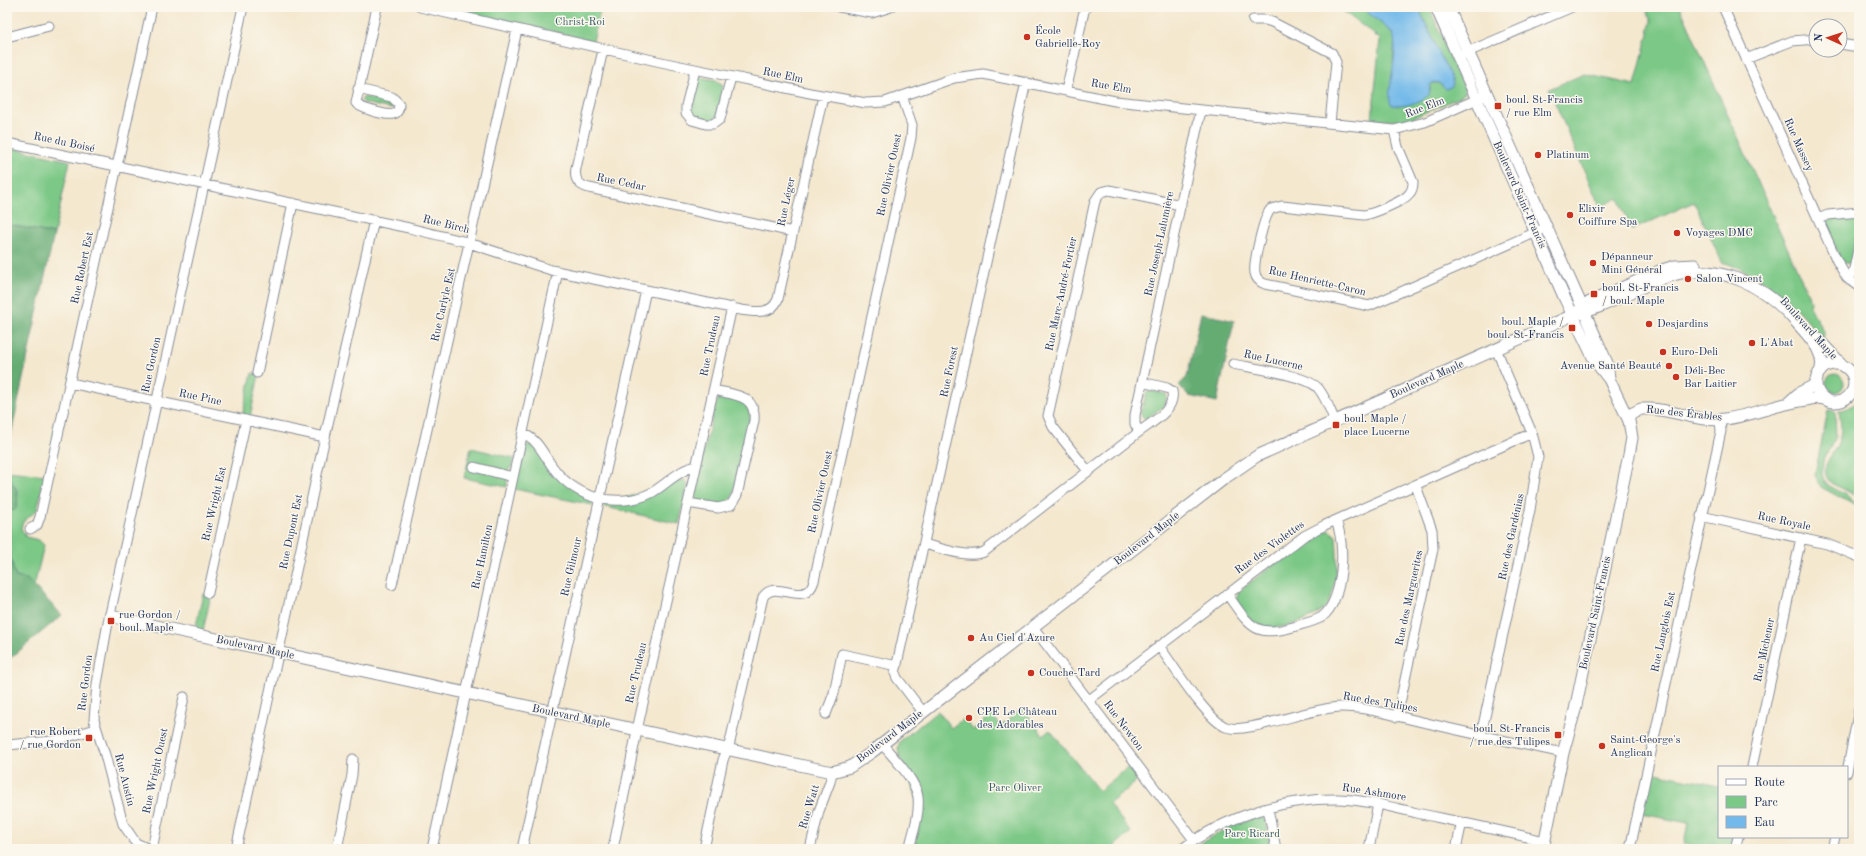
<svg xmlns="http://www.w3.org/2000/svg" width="1866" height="856" font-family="'Old Standard TT',serif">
	<rect width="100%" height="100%" fill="#fbf7ec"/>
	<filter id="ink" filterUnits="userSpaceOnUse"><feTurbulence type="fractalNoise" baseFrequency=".025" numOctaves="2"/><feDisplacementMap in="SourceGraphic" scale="8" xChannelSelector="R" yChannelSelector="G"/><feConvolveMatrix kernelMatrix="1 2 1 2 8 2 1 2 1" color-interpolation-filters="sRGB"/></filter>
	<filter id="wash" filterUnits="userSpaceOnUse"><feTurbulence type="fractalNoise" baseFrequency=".012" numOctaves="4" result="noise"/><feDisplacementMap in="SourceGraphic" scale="16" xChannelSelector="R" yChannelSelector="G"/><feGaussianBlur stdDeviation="0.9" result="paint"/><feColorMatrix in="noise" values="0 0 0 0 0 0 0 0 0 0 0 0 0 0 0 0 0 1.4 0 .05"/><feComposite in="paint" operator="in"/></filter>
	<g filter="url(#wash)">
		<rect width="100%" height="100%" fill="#f4e8cf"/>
		<path fill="#7cc886" stroke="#4c7c72" d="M444,7H601L593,41Z
			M1336,7H1361L1390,30L1395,38L1393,63L1430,92V85C1437,80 1442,85 1448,88L1453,84L1418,7H1429L1465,88V93L1460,97L1410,119L1400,121L1372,120L1380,39L1343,11Z
			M1645,7H1680L1811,301L1810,306L1825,336L1822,339C1795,304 1765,275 1722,262L1694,202L1632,230L1618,198L1600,207L1549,89L1584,74L1635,85L1651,21Z
			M699,77L716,80L723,85L718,115L713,120C705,121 695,118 691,111L695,86Z
			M364,97L391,102L394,107L391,109L364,103L361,100Z
			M7,147L70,161L54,234L7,224Z
			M1851,216L1859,218L1851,261L1849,264L1843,262L1840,258L1825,226C1828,215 1842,217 1851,216Z
			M252,373L259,375L250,417L242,416Z
			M1826 383a9 9 0 1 1 18 0a9 9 0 1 1-18 0Z
			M1152,391L1166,394L1167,398L1163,407L1145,419L1140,414L1147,392Z
			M720,397L740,400L750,407V418L733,495C726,509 712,503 699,501L696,499L694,492L715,405Z
			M1859,401V467L1853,496L1851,493L1829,482C1817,464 1837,454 1840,436C1842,428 1840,419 1839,411L1848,408Z
			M1828,410L1835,411L1836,437L1823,461L1822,474L1826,484L1848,496L1856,506L1821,487L1815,474Z
			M528,445H532L594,503L593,505L514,489L523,449Z
			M471,448L514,458L511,468L507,472V487L464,478Z
			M7,471L46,475L37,510L23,522L21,528L26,537L39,540L44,545L34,587L27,579L16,577L13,572L9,547L10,532L7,523V512L17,506L18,491L7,476Z
			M678,480H685L688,485L679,524L602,506L603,503L614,502Z
			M1324,531H1330L1336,536C1338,558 1338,582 1329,602C1320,620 1271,635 1254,624C1248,619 1242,608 1237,602L1238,592L1301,543Z
			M203,594L211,595L203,631L195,630Z
			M1023,708L1043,735L1050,730L1099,791L1131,765L1141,778L1109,804L1131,832L1111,849H914L922,809L900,759L898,748L900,741L938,711L951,728L964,718L973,730L991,714L1000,725L1003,724Z
			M1651,772L1719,786V837H1733L1731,849H1709L1684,843L1688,823L1642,814Z
			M1258,817L1264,818L1266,820L1271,849H1191L1229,827Z"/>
		<path fill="#65ac73" stroke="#406e68" d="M7,224L54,234L7,453Z
			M1201,313L1234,321L1217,402L1189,396L1179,385L1187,377Z
			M7,476C16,488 21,495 15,510L7,512Z
			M7,523C10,532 8,534 8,542C9,549 13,571 16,577L27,579L62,615L7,661Z"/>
		<path fill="#73baea" stroke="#4774a4" d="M1361,7H1418L1452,80L1453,84L1451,87L1446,89L1439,83L1434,82L1430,85L1429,95C1419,102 1405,108 1392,105L1390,102C1388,79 1399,55 1393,33Z"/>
	</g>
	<g filter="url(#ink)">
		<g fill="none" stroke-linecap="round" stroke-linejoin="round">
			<g stroke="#888c96" stroke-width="11">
				<path id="minor" d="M420,7L661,62L810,93L866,103L885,102L954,78L983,74L1115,101L1394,130L1425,122L1482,97
					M839,7L872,13L891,7
					M1723,7L1837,261L1847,278L1859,287
					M1253,20H1265L1272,22L1332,53L1336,62L1330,123
					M7,37L49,26
					M1840,44L1859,47
					M603,50L576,168C574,179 578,185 589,188L793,232
					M1463,54L1572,7
					M1746,59L1792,41L1816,39
					M695,70L686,106V113L692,120L706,124H713L720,119L731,77
					M358,89L392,97L399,104C399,108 398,113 393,114C386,116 359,108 356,103L377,7
					M1066,91L1085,7
					M1394,130L1398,147L1413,182C1413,186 1412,191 1409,194C1404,201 1373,214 1364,215L1282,206L1271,209C1264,215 1253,263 1255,273C1256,279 1260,282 1265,284L1369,306L1541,230
					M7,143L409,228L463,241L551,270L741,310C755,312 772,315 778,299L823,96
					M1818,219L1828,215L1859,212
					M1849,280L1854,269L1859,245
					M1233,364C1251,368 1306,375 1318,388C1325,396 1330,410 1335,421
					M257,373L293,203
					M70,383L325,437
					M1139,432C1152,422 1176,410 1172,391L1167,388L1142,382
					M523,434C538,438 545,458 555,470C565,483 581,494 598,498C615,502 636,501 651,493C663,487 683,466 696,467
					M474,467L513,477
					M1088,471L1053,427L1048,416L1095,201L1101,192L1109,190L1181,205
					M688,503L718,508L731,505L737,495L754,421C757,394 733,395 714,390
					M1701,516L1827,544L1859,557
					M30,529L37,525L40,517L152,7
					M924,544C940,548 969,559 984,552L1139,432L1135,424V415L1201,110
					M392,585L517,30
					M208,593L246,420
					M1227,594C1248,623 1253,639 1293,627C1303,624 1313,622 1322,617C1344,599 1346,545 1336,521
					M1033,627L1194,840
					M1159,646C1173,665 1206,719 1226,727C1246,735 1312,707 1341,707C1369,707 1399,717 1427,723C1472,734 1517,743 1563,753
					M1089,700L1304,536L1325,525L1532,433
					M923,712L897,678L895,673L1026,82
					M826,714L834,693L842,654L897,666
					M1397,717L1433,549L1432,530L1416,486
					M1481,735L1530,510L1538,457L1532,433L1496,349
					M882,744C893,757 916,780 918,797C920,814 913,833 909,849
					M7,745L53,741L96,729
					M1752,767L1801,538
					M1847,772L1859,709
					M1268,809L1276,849
					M149,849L136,843L123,824L105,755L94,720L97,684L107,628L243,7
					M152,849L184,697
					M236,849L325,437L374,220
					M337,849L352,775L353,759
					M432,849L558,271
					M522,849L646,290
					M613,849L639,721L732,307
					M704,849L723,760L730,742L763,597C776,577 805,610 814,581L911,138L912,125L902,96
					M810,849L819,811L830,782L832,772
					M1182,849C1226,816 1284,798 1339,799C1365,800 1391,807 1417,813C1459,822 1502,831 1545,841
					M1369,849L1378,804
					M1456,849L1462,822
					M1630,849L1721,431L1720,420
					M1735,849L1738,837
					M1832,849L1835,837"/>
			</g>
			<g stroke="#888c96" stroke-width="13">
				<path id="tertiary" d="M1436,7L1565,299L1595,361L1609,379L1629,421L1632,438L1629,455L1575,710L1563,753L1543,849
					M1448,7L1592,329L1607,363L1609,378
					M1577,312L1590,302L1662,270L1675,266L1695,265
					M1817,338L1844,367
					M1816 383a19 19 0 1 1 38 0a19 19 0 1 1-38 0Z
					M1789,402L1799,393L1813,386L1817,379
					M1627,416L1641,409H1651C1675,410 1700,423 1725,419C1750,416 1774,405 1800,401C1810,400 1816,396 1827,400
					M110,616L832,772L850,767L872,752L1225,478L1257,456L1573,315C1605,308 1632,290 1663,278C1714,259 1764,284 1797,323C1809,337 1827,353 1820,372"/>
			</g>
			<use href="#minor" stroke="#fff" stroke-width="9"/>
			<use href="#tertiary" stroke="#fff" stroke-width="11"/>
		</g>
	</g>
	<g fill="#c8321e" stroke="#fbf7ec" stroke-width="1.5">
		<circle cx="1027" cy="37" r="4"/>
		<rect x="1494" y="102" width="8" height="8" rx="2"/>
		<circle cx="1538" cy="155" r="4"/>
		<circle cx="1570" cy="215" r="4"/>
		<circle cx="1677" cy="233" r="4"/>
		<circle cx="1593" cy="263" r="4"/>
		<circle cx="1688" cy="279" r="4"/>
		<rect x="1590" y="290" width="8" height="8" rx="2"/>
		<circle cx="1649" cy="324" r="4"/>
		<rect x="1568" y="324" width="8" height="8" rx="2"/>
		<circle cx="1752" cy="343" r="4"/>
		<circle cx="1663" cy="352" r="4"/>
		<circle cx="1669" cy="366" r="4"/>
		<circle cx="1676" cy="377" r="4"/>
		<rect x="1332" y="421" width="8" height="8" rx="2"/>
		<rect x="107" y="617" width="8" height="8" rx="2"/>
		<circle cx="971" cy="638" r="4"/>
		<circle cx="1031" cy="673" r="4"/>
		<circle cx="969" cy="718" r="4"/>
		<rect x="1554" y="731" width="8" height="8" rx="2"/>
		<rect x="85" y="734" width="8" height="8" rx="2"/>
		<circle cx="1602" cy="746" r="4"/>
	</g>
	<g text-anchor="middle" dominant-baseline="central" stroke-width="3" stroke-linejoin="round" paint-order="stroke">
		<g font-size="11" fill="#385d6a" stroke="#fbf7ec">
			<text x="580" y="22">Christ-Roi</text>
			<text x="1015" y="788">Parc Oliver</text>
			<text x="1252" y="834">Parc Ricard</text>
		</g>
		<g font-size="11" fill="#1b2f5e" stroke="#fbf7ec" text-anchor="start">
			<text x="1035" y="31">École<tspan x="1035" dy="13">Gabrielle-Roy</tspan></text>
			<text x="1506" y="100">boul. St-Francis<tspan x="1506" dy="13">/ rue Elm</tspan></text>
			<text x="1546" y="155">Platinum</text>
			<text x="1578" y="209">Elixir<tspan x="1578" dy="13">Coiffure Spa</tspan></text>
			<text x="1685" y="233">Voyages DMC</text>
			<text x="1601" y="257">Dépanneur<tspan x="1601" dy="13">Mini Général</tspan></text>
			<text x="1696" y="279">Salon Vincent</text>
			<text x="1602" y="288">boul. St-Francis<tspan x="1602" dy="13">/ boul. Maple</tspan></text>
			<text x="1564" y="322" text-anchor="end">boul. Maple /<tspan x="1564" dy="13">boul. St-Francis</tspan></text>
			<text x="1657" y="324">Desjardins</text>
			<text x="1760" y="343">L'Abat</text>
			<text x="1671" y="352">Euro-Deli</text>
			<text x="1661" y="366" text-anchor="end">Avenue Santé Beauté</text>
			<text x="1684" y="371">Déli-Bec<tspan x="1684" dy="13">Bar Laitier</tspan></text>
			<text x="1344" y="419">boul. Maple /<tspan x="1344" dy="13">place Lucerne</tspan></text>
			<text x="119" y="615">rue Gordon /<tspan x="119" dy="13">boul. Maple</tspan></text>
			<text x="979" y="638">Au Ciel d'Azure</text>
			<text x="1039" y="673">Couche-Tard</text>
			<text x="977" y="712">CPE Le Château<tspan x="977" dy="13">des Adorables</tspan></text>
			<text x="1550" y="729" text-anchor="end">boul. St-Francis<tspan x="1550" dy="13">/ rue des Tulipes</tspan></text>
			<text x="81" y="732" text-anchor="end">rue Robert<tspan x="81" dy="13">/ rue Gordon</tspan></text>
			<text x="1610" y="740">Saint-George's<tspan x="1610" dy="13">Anglican</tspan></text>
		</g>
		<g font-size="11" fill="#1b2f5e" stroke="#fbf7ec">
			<text transform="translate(783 76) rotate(12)">Rue Elm</text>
			<text transform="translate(1111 87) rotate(10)">Rue Elm</text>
			<text transform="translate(1425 108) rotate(-21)">Rue Elm</text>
			<text transform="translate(64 143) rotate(12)">Rue du Boisé</text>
			<text transform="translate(1798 145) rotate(66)">Rue Massey</text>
			<text transform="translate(890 175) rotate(-78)">Rue Olivier Ouest</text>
			<text transform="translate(621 183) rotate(12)">Rue Cedar</text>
			<text transform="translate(1519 195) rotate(66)">Boulevard Saint-Francis</text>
			<text transform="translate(787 202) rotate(-78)">Rue Léger</text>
			<text transform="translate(446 225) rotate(14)">Rue Birch</text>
			<text transform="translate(1160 244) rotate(-78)">Rue Joseph-Lalumière</text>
			<text transform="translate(83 268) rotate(-78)">Rue Robert Est</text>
			<text transform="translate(1317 282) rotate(13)">Rue Henriette-Caron</text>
			<text transform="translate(1062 294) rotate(-78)">Rue Marc-André-Fortier</text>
			<text transform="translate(444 305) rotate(-77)">Rue Carlyle Est</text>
			<text transform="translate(1808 329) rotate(48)">Boulevard Maple</text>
			<text transform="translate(711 346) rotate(-78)">Rue Trudeau</text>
			<text transform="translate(1273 361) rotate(13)">Rue Lucerne</text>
			<text transform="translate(152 365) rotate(-78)">Rue Gordon</text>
			<text transform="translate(950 372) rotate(-78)">Rue Forest</text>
			<text transform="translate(1427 380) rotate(-24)">Boulevard Maple</text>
			<text transform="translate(200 398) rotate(12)">Rue Pine</text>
			<text transform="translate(1684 414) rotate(6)">Rue des Érables</text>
			<text transform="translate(821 492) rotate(-78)">Rue Olivier Ouest</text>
			<text transform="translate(215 504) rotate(-77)">Rue Wright Est</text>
			<text transform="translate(1784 522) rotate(12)">Rue Royale</text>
			<text transform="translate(292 532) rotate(-78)">Rue Dupont Est</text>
			<text transform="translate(1512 537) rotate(-78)">Rue des Gardénias</text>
			<text transform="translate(1147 539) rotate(-38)">Boulevard Maple</text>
			<text transform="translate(1270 548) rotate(-36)">Rue des Violettes</text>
			<text transform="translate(483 557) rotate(-78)">Rue Hamilton</text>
			<text transform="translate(572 567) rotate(-77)">Rue Gilmour</text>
			<text transform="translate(1410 598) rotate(-78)">Rue des Marguerites</text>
			<text transform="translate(1596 613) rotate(-78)">Boulevard Saint-Francis</text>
			<text transform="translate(1664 632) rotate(-78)">Rue Langlois Est</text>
			<text transform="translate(255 648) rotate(12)">Boulevard Maple</text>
			<text transform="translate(1765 650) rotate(-78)">Rue Michener</text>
			<text transform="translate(637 673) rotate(-77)">Rue Trudeau</text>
			<text transform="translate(86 683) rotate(-83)">Rue Gordon</text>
			<text transform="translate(1380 703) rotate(10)">Rue des Tulipes</text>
			<text transform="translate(571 717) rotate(12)">Boulevard Maple</text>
			<text transform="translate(1123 726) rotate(53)">Rue Newton</text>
			<text transform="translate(890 737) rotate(-37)">Boulevard Maple</text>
			<text transform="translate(156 771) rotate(-78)">Rue Wright Ouest</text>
			<text transform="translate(124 780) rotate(76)">Rue Austin</text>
			<text transform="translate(1374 793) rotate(9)">Rue Ashmore</text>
			<text transform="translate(810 807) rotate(-73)">Rue Watt</text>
		</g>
	</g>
	<rect width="1866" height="856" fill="none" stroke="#fbf7ec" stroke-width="24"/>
	<rect x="1718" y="766" width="130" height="72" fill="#fbf7ec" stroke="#a1a7b3"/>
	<rect x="1726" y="779" width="20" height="6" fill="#ffffff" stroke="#a1a7b3"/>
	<text x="1754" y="786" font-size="12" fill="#1b2f5e">Route</text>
	<rect x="1726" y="796" width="20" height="12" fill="#7cc886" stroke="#a1a7b3"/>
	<text x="1754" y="806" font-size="12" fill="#1b2f5e">Parc</text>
	<rect x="1726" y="816" width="20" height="12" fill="#73baea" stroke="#a1a7b3"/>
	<text x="1754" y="826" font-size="12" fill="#1b2f5e">Eau</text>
	<g transform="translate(1828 38) rotate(273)"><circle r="19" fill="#fbf7ec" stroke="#a1a7b3"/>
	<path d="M0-3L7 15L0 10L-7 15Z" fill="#c8321e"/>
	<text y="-6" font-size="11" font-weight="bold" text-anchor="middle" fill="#1b2f5e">N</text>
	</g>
</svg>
